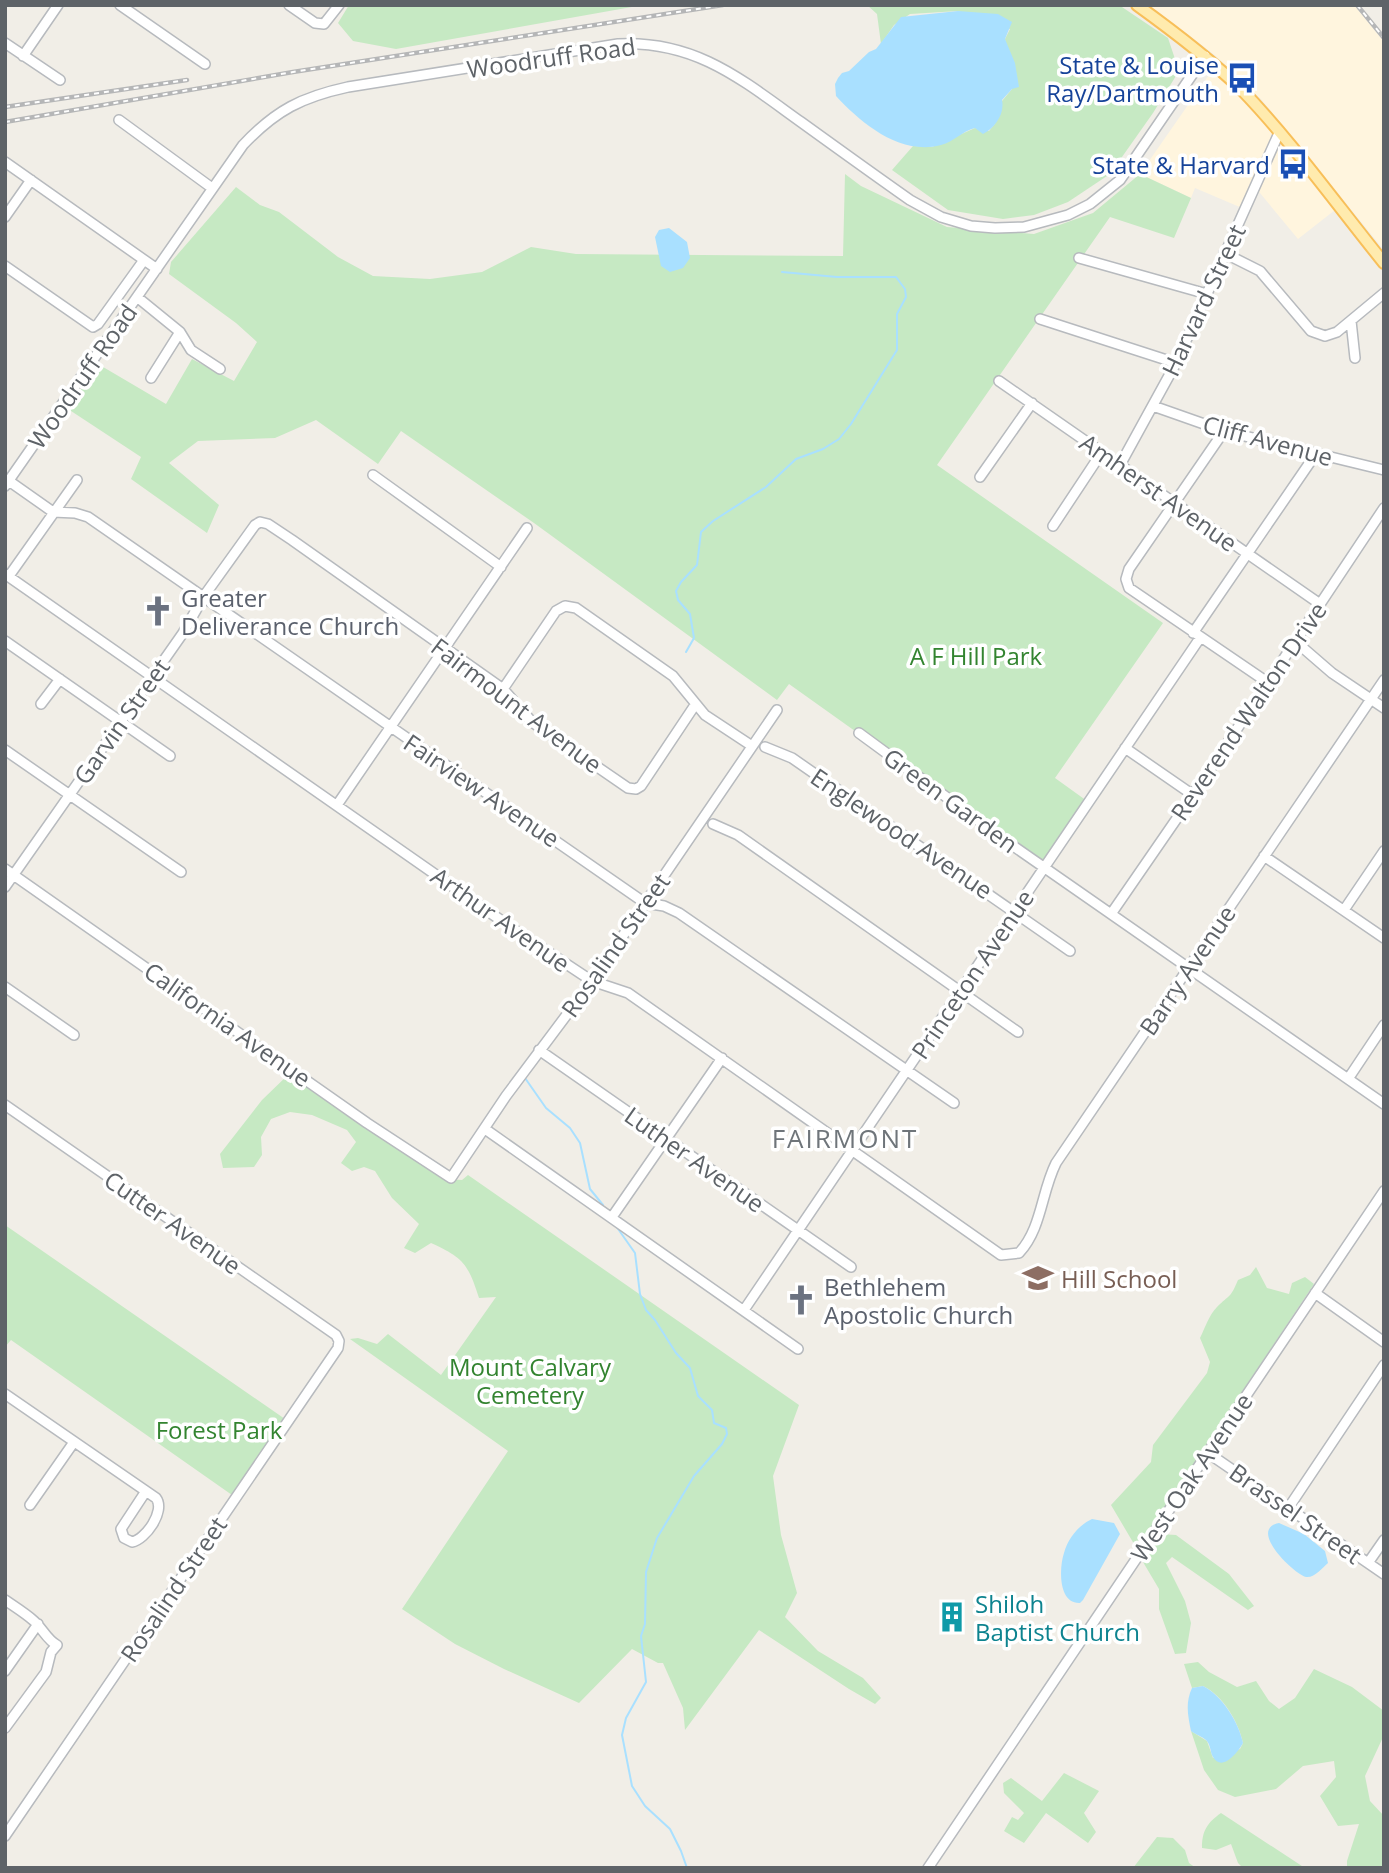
<svg xmlns="http://www.w3.org/2000/svg" width="1389" height="1873" font-family="'Open Sans',sans-serif">
	<rect width="100%" height="100%" fill="#f1eee7"/>
	<path fill="#fff5de" d="M1149,5H1354L1384,42V250L1261,99L1216,56Z
		M1213,69L1238,91L1274,133L1242,208L1195,188L1191,198L1140,174Z
		M1276,136L1335,210L1298,239L1255,187Z"/>
	<path fill="#c6e9c3" d="M349,5H643L396,49L353,41L338,23Z
		M867,5H1119L1168,38L1179,71L1153,113L1110,174L1068,202L1034,215L1003,219L948,210L892,170L913,146L932,147L975,128L989,131C998,121 1001,114 1002,101L1012,89L1005,39L1010,29L958,11L910,14L894,25L881,44L877,14Z
		M845,174L861,186L947,227L1034,234L1093,213L1140,174L1191,198L1174,238L1110,217L937,465L1163,623L1055,778L1087,801L1043,865L789,684L777,700L534,523L401,431L378,464L316,420L275,438L198,441L169,463L219,505L207,533L131,479L141,457L68,409L98,364L166,404L192,359L234,381L257,342L236,323L169,274L171,262L236,187L260,205L279,212L338,257L373,276L430,279L482,272L531,247L576,254L843,256Z
		M291,1072L446,1179L462,1180L468,1175L799,1405L773,1476L781,1535L797,1593L785,1617L818,1651L863,1678L881,1698L875,1704L849,1689L759,1630L685,1730L683,1708L663,1663H658L632,1649L579,1703L504,1669L455,1644L402,1609L508,1451L350,1339L358,1338L377,1344L388,1334L441,1375L496,1297L479,1298C468,1264 464,1258 431,1243L415,1253L404,1248L419,1224L392,1198L375,1171L364,1167L352,1171L341,1163L356,1142L347,1130L312,1115L290,1112L271,1119L261,1137L262,1155L254,1167L223,1168L220,1154L262,1100Z
		M5,1225L285,1419L232,1495L11,1340L5,1347Z
		M1256,1267L1267,1288L1289,1294L1292,1283L1305,1277L1314,1284L1137,1549L1111,1505L1151,1462L1153,1445L1207,1373L1210,1362L1200,1338C1205,1328 1209,1315 1217,1307C1230,1294 1230,1299 1238,1280L1250,1275Z
		M1160,1534L1176,1535L1229,1574L1254,1606L1248,1610L1172,1557L1166,1563L1185,1601L1191,1623L1186,1653L1175,1654L1159,1609V1589L1143,1562Z
		M1198,1662L1209,1672L1237,1687L1256,1681L1269,1701L1279,1709L1295,1698L1314,1669L1352,1687L1384,1711V1735L1365,1776L1370,1801L1384,1816V1868H1347V1861L1359,1824L1338,1826L1320,1796L1336,1777L1334,1761L1303,1766L1276,1789L1235,1797L1218,1790L1204,1770L1191,1731L1207,1741L1213,1758L1240,1749L1243,1743C1239,1723 1223,1695 1203,1686L1192,1688L1184,1664Z
		M1064,1773L1099,1791L1084,1813L1096,1832L1088,1843L1046,1813L1024,1843L1004,1831L1012,1817L1018,1820L1024,1813L1004,1793L1003,1783L1011,1778L1042,1801Z
		M1221,1813L1305,1868H1243L1238,1863L1231,1844L1216,1850L1202,1848C1202,1831 1207,1823 1221,1813Z
		M1157,1837L1173,1838L1185,1850L1189,1863L1196,1868H1133Z"/>
	<path fill="#a9e0ff" d="M958,11L998,14L1012,22L1005,39L1015,63L1019,87L1012,89L1002,100C1005,114 995,128 983,134L975,128C962,131 954,142 941,145C900,156 861,123 836,96L835,84L838,78L842,73L849,71L869,52L876,49L901,17Z
		M669,228L687,242L690,258L683,268L670,272L661,266L655,237L659,230Z
		M1092,1519L1114,1523L1120,1534L1083,1600L1080,1603C1058,1604 1059,1568 1064,1553C1068,1538 1079,1525 1092,1519Z
		M1279,1523L1304,1534L1325,1551L1328,1563C1322,1568 1315,1578 1306,1577C1294,1574 1247,1529 1279,1523Z
		M1203,1686C1222,1695 1239,1723 1243,1743C1239,1751 1222,1773 1213,1757C1210,1752 1211,1745 1206,1740C1203,1737 1195,1734 1191,1731C1188,1716 1185,1703 1192,1688Z"/>
	<g fill="none" stroke-linecap="round" stroke-linejoin="round">
		<path stroke="#a9e0ff" stroke-width="2" d="M686,652L694,638L690,614L678,600L676,591L681,582L697,565L701,532L713,521L766,487L796,459L823,449L839,439L851,424L897,350V314L906,297L905,289L896,277H837L782,272
			M525,1078L546,1108L570,1128L580,1143L590,1189L603,1205
			M616,1226L635,1253L640,1294L646,1310L655,1320L676,1353L690,1368L698,1396L712,1410L714,1423L726,1428L727,1434L722,1444L694,1476L657,1538L646,1572L645,1624L641,1636L646,1682L626,1718L622,1735L632,1786L645,1806L670,1829L681,1851L687,1868"/>
		<g stroke="#b7babe" stroke-width="12">
			<path id="minor" d="M120,5L205,64
				M289,5L315,23L324,24L339,5
				M5,43L60,80
				M23,56L58,5
				M119,120L212,188
				M5,162L157,269
				M5,217L31,180
				M1224,253L1260,271L1311,331L1325,336L1337,332L1384,293
				M1079,258L1207,294
				M5,266L93,327L98,324L144,260
				M137,297L180,332L191,350L220,369
				M1040,319L1176,363
				M1351,321L1355,358
				M151,378L180,332
				M999,381L1320,604
				M1153,406L1224,431L1384,470
				M1224,431L1129,569L1126,579L1129,588L1267,682
				M1120,465L1176,363L1279,133
				M373,475L501,567
				M980,477L1032,403
				M9,481L53,512L75,513L88,517L645,903L664,906L679,913L954,1103
				M5,486L243,145C276,110 302,97 348,87L618,44C695,40 741,79 801,122C837,148 873,174 910,200L941,217L971,226L995,228L1024,227L1068,215L1090,204L1120,180L1205,56
				M1053,526L1102,452
				M5,574L512,928L592,981L628,993L1001,1255L1019,1253C1042,1228 1041,1193 1056,1163L1384,680
				M9,576L77,480
				M1193,633L1315,455
				M5,641L170,756
				M1295,641L1332,673L1384,708
				M503,689L556,611L565,606L576,608L673,676L705,715L752,746
				M41,704L60,679
				M859,733L1009,843L1384,1104
				M765,747L792,758L1070,951
				M1125,748L1193,795
				M5,750L181,872
				M337,805L527,528
				M713,824L738,835L1018,1032
				M1264,856L1384,938
				M5,869L367,1123L451,1178L506,1096L592,981L777,710
				M5,887L183,633L204,596L255,525L260,522L268,524L292,540L503,689L532,722L628,788L636,789L641,786L695,705
				M1344,910L1384,851
				M1111,914L1193,795L1384,508
				M5,987L74,1035
				M539,1050L851,1267
				M1348,1079L1384,1025
				M5,1105L336,1335L339,1341L338,1348L5,1836
				M485,1129L798,1349
				M612,1217L722,1058
				M1315,1293L1384,1342
				M744,1310L1200,638
				M5,1394L156,1498C166,1511 145,1540 132,1542L124,1538L121,1529L146,1491
				M1208,1453L1384,1574
				M30,1505L74,1442
				M1289,1507L1384,1365
				M1368,1563L1384,1540
				M5,1600C15,1607 25,1613 34,1621C43,1629 47,1640 57,1645L51,1652L46,1672L5,1728
				M5,1671L38,1624
				M928,1868L1384,1191"/>
		</g>
		<g stroke="#f8bf59" stroke-width="14">
			<path id="major" d="M1137,5C1173,31 1209,58 1241,89C1293,143 1337,205 1384,263"/>
		</g>
		<use href="#minor" stroke="#fff" stroke-width="9"/>
		<use href="#major" stroke="#ffebae" stroke-width="10"/>
		<g stroke="#b5b6b7" stroke-width="4.5">
			<path id="rail" d="M1357,5L1384,38
				M5,107L187,80
				M5,122L293,72L723,5"/>
		</g>
		<use href="#rail" stroke="#fff" stroke-width="2" stroke-dasharray="5" stroke-linecap="butt"/>
	</g>
	<defs>
		<g id="bus-bare" transform="scale(2.415)"><path d="M-5-6H5V4H4V6H2V4H-2V6H-4V4H-5ZM-3.5-4V0h7V-4ZM-3.5 1.2v1.5H-2V1.2ZM2 1.2v1.5H3.5V1.2Z" fill="#1a4fb4" stroke="#fff" stroke-width="2.5" paint-order="stroke"/></g>
		<g id="church-bare" transform="scale(2.415)"><path d="M-1.2-6h2.4v3.5h3.3v2.4h-3.3V6h-2.4V-.1h-3.3v-2.4h3.3Z" fill="#6b7280" stroke="#fff" stroke-width="2.5" paint-order="stroke"/></g>
		<g id="school-bare" transform="scale(2.415)"><path d="M0-5L7-2L0 1L-7-2ZM-4 1L0 2.5L4 1V4Q0 6-4 4Z" fill="#8d6e63" stroke="#fff" stroke-width="2.5" paint-order="stroke"/></g>
		<g id="building-bare" transform="scale(2.415)"><path d="M-4-6H4V6H1V3H-1V6H-4ZM-2.5-4.3h1.7v1.8h-1.7ZM.8-4.3h1.7v1.8H.8ZM-2.5-1h1.7V.8h-1.7ZM.8-1h1.7V.8H.8Z" fill="#0f9aa8" stroke="#fff" stroke-width="2.5" paint-order="stroke"/></g>
	</defs>
	<g fill-rule="evenodd">
		<use href="#bus-bare" x="1242" y="78"/>
		<use href="#bus-bare" x="1293" y="164"/>
		<use href="#church-bare" x="158" y="611"/>
		<use href="#school-bare" x="1038" y="1278"/>
		<use href="#church-bare" x="801" y="1300"/>
		<use href="#building-bare" x="952" y="1617"/>
	</g>
	<g text-anchor="middle" dominant-baseline="central" stroke-width="7" stroke-linejoin="round" paint-order="stroke">
		<g font-size="24" fill="#5e6368" stroke="#fff">
			<text transform="translate(551 57) rotate(-8)">Woodruff Road</text>
			<text transform="translate(1203 300) rotate(-65)">Harvard Street</text>
			<text transform="translate(82 376) rotate(-55)">Woodruff Road</text>
			<text transform="translate(1268 440) rotate(15)">Cliff Avenue</text>
			<text transform="translate(1159 492) rotate(35)">Amherst Avenue</text>
			<text transform="translate(517 705) rotate(37)">Fairmount Avenue</text>
			<text transform="translate(1248 711) rotate(-56)">Reverend Walton Drive</text>
			<text transform="translate(121 721) rotate(-55)">Garvin Street</text>
			<text transform="translate(482 790) rotate(34)">Fairview Avenue</text>
			<text transform="translate(951 800) rotate(36)">Green Garden</text>
			<text transform="translate(902 833) rotate(34)">Englewood Avenue</text>
			<text transform="translate(501 919) rotate(35)">Arthur Avenue</text>
			<text transform="translate(615 945) rotate(-55)">Rosalind Street</text>
			<text transform="translate(1187 970) rotate(-56)">Barry Avenue</text>
			<text transform="translate(972 974) rotate(-56)">Princeton Avenue</text>
			<text transform="translate(228 1024) rotate(35)">California Avenue</text>
			<text transform="translate(695 1159) rotate(35)">Luther Avenue</text>
			<text transform="translate(173 1222) rotate(35)">Cutter Avenue</text>
			<text transform="translate(1191 1477) rotate(-56)">West Oak Avenue</text>
			<text transform="translate(1296 1513) rotate(35)">Brassel Street</text>
			<text transform="translate(173 1589) rotate(-56)">Rosalind Street</text>
		</g>
		<g font-size="24" fill="#164399" stroke="#fff" text-anchor="end">
			<text x="1219" y="64">State &amp; Louise<tspan x="1219" dy="28">Ray/Dartmouth</tspan></text>
			<text x="1270" y="164">State &amp; Harvard</text>
		</g>
		<g font-size="24" fill="#5b616d" stroke="#fff" text-anchor="start">
			<text x="181" y="597">Greater<tspan x="181" dy="28">Deliverance Church</tspan></text>
			<text x="824" y="1286">Bethlehem<tspan x="824" dy="28">Apostolic Church</tspan></text>
		</g>
		<g font-size="24" fill="#338430" stroke="#fff">
			<text x="976" y="655">A F Hill Park</text>
			<text x="530" y="1366">Mount Calvary<tspan x="530" dy="28">Cemetery</tspan></text>
			<text x="219" y="1429">Forest Park</text>
		</g>
		<g font-size="24" fill="#785e54" stroke="#fff" text-anchor="start">
			<text x="1061" y="1278">Hill School</text>
		</g>
		<g font-size="24" fill="#0d838f" stroke="#fff" text-anchor="start">
			<text x="975" y="1603">Shiloh<tspan x="975" dy="28">Baptist Church</tspan></text>
		</g>
		<g font-size="26" letter-spacing="2" fill="#6f757a" stroke="#fff">
			<text x="845" y="1138">FAIRMONT</text>
		</g>
	</g>
	<rect width="1389" height="1873" fill="none" stroke="#5e6368" stroke-width="14"/>
</svg>
